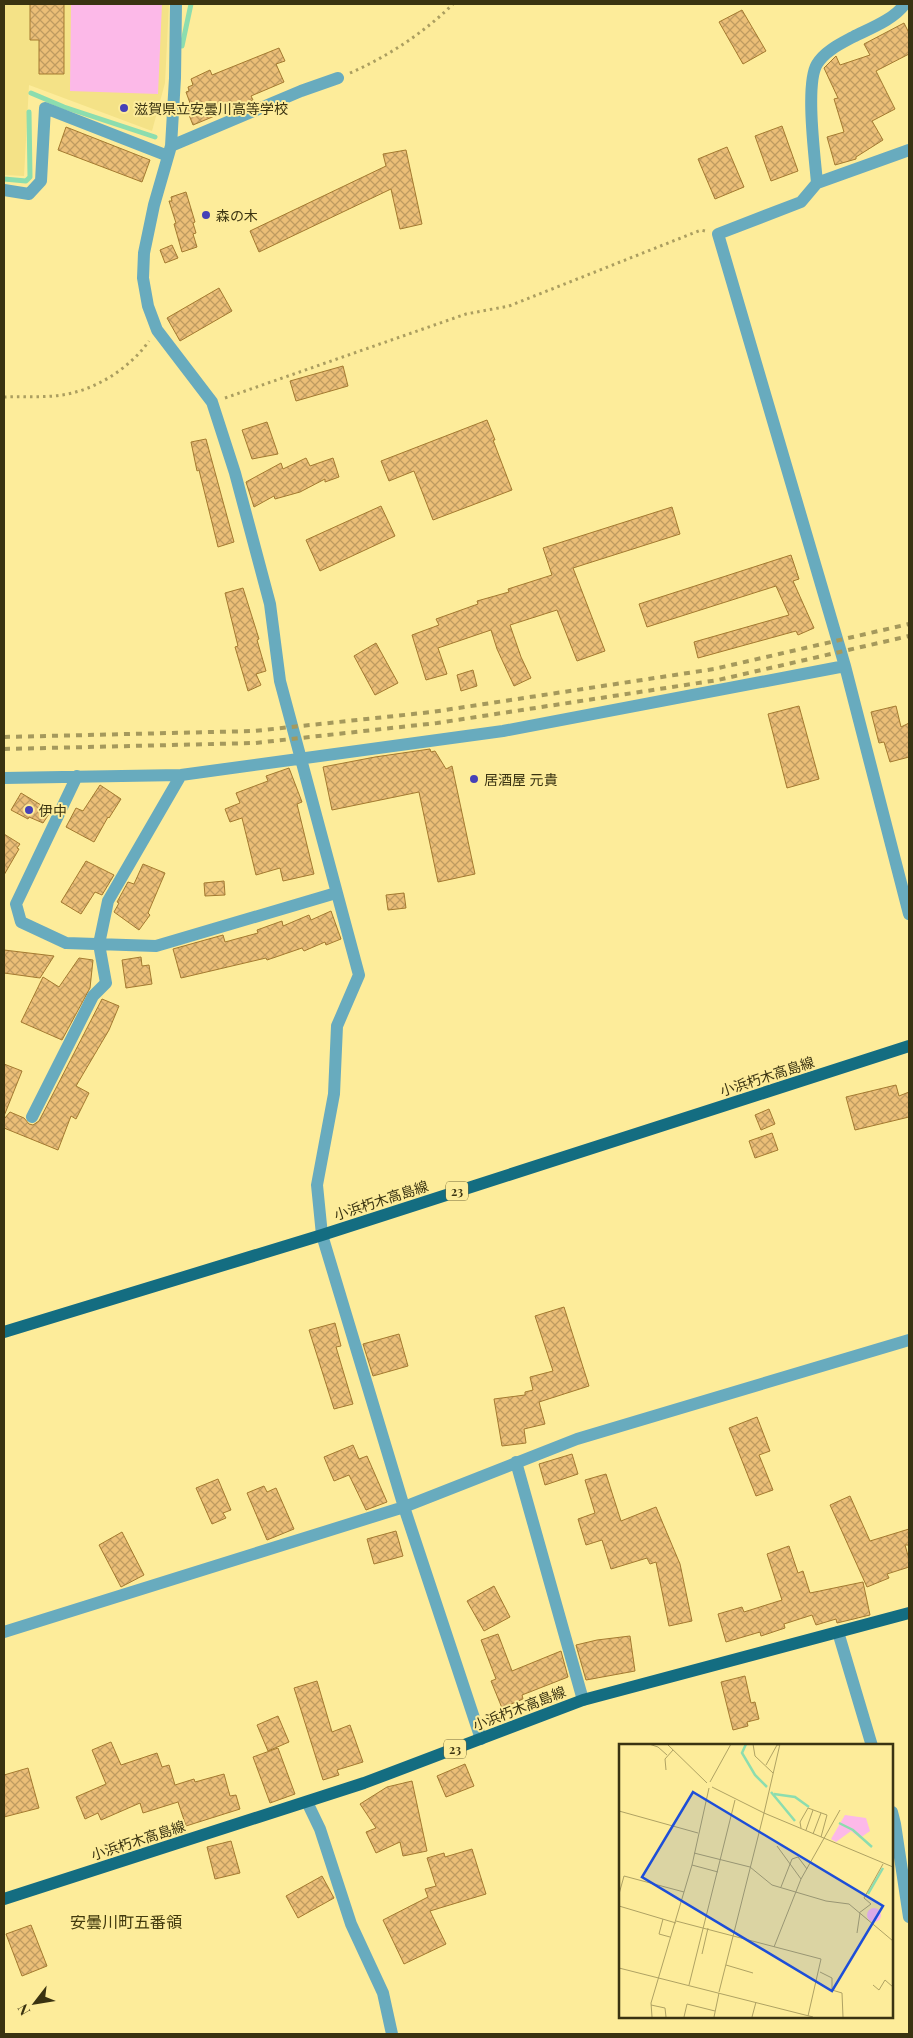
<svg xmlns="http://www.w3.org/2000/svg" width="913" height="2038" font-family="'Playfair Display','Noto Sans JP',serif">
	<defs>
		<pattern id="building-cross-hatch" width="8" height="8" patternUnits="userSpaceOnUse" patternTransform="scale(1.25)"><rect width="8" height="8" fill="#ebbe77"/><path d="M0 0l8 8M0 8l8-8" fill="none" stroke="#bf9b60"/></pattern>
	</defs>
	<rect width="100%" height="100%" fill="#fdec9a"/>
	<path fill="#f4e287" d="M4,4H169L165,83L152,131L29,85L24,176L4,175Z"/>
	<path fill="#fcb9e8" d="M71,4H162L158,94L70,91Z"/>
	<g fill="none" stroke-linecap="round" stroke-linejoin="round">
		<path stroke="#8cddaf" stroke-width="5" d="M182,46L191,4
			M31,93L64,107L155,137
			M4,179L26,181L30,177L29,112"/>
	</g>
	<path fill="url(#building-cross-hatch)" stroke="#a47a30" d="M30,4H64V74H39V40H30Z
		M742,10L766,51L743,64L719,22Z
		M904,23L909,33V54L876,71L895,109L872,121L883,140L856,157V159L835,165L827,137L844,132L834,99L838,98L824,68L836,56L840,65L870,55L864,44Z
		M279,48L285,61L276,64L284,82L251,96L253,100L193,125L185,105L190,103L186,92L189,91L188,87L193,85L191,79L210,70L212,75Z
		M782,126L798,171L771,181L755,136Z
		M66,127L150,160L142,182L58,150Z
		M727,147L744,187L715,199L698,159Z
		M406,150L422,224L400,229L391,189L259,252L250,231L386,166L383,154Z
		M186,192L195,222L193,223L196,233L193,234L197,247L182,252L174,224L176,223L169,201H172L171,197Z
		M172,245L178,258L165,263L160,250Z
		M219,288L232,311L180,341L167,318Z
		M343,366L348,386L296,401L290,381Z
		M487,420L495,440H493L512,490L433,520L414,471L389,481L381,461Z
		M267,422L278,454L252,459L242,430Z
		M206,439L234,542L218,547L199,470L197,471L191,442Z
		M306,458L310,466L333,458L339,477L325,482V479L300,492L275,499L274,496L254,507L246,482L281,463L283,469Z
		M381,506L395,536L320,571L306,540Z
		M672,507L680,534L573,568L605,651L577,661L557,610L510,625L521,657L531,678L514,686L497,649L491,630L438,648L447,674L426,680L412,635L439,625L436,619L478,604L477,601L509,592L508,589L552,575L543,548Z
		M791,555L799,579L793,581L814,628L798,635L796,631L698,658L694,642L789,615L776,586L647,627L639,604Z
		M243,588L259,639L257,640L266,671L256,674L261,685L248,691L235,647L238,646L225,593Z
		M376,643L398,683L375,695L354,656Z
		M473,670L477,686L461,691L457,675Z
		M799,706L819,779L787,788L768,714Z
		M896,706L901,727L909,723V757L890,762L884,742L879,743L871,712Z
		M430,749L431,752L435,751L446,769L452,766L475,874L438,882L419,792L332,810L323,767L375,757Z
		M289,768L302,802L297,804L314,874L283,881L280,868L256,875L242,818L230,822L225,809L240,803L236,793L268,781L266,776Z
		M100,785L121,799L109,818L108,817L94,842L66,827L76,808L83,811Z
		M21,793L51,811L43,823L29,817L28,819L11,810Z
		M4,834L20,844L17,848L19,849L4,875Z
		M86,861L114,875L102,895L95,892L81,914L61,902Z
		M143,864L165,873L148,913L150,915L139,930L114,912L119,903L117,902L128,882L134,884Z
		M224,881L225,895L205,896L204,883Z
		M404,893L406,908L388,910L386,895Z
		M331,911L341,939L326,945L325,942L304,951L302,948L267,960L266,958L181,978L173,949L223,935L225,942L258,933L257,930L282,921L283,926L309,915L311,920Z
		M4,950L54,956L40,978L4,973Z
		M141,957L142,966L149,965L152,984L126,988L122,960Z
		M79,958L93,960L90,988L62,1040L21,1022L43,977L59,987Z
		M102,999L119,1006L109,1030L76,1086L89,1093L76,1119L71,1116L58,1150L4,1128V1119L10,1112L24,1118L29,1124L33,1125L39,1121Z
		M4,1064L22,1071L4,1116Z
		M896,1085L899,1096L909,1092V1117L855,1130L846,1097Z
		M769,1109L775,1124L761,1130L755,1115Z
		M772,1133L778,1150L755,1158L749,1141Z
		M564,1307L589,1386L539,1402L545,1424L524,1429L526,1443L502,1446L494,1399L525,1395V1392L533,1390L530,1377L553,1371L535,1316Z
		M335,1323L341,1346L336,1347L353,1404L334,1409L309,1330Z
		M399,1334L408,1366L373,1376L363,1344Z
		M757,1417L770,1451L759,1455L773,1490L756,1496L729,1428Z
		M353,1445L359,1459L367,1456L387,1502L366,1510L349,1475L334,1481L324,1457Z
		M572,1454L578,1474L545,1485L539,1464Z
		M606,1474L621,1521L656,1507L680,1564L692,1621L669,1626L656,1562L650,1564L647,1558L611,1569L602,1540L586,1545L578,1519L595,1513L585,1480Z
		M218,1479L231,1510L223,1513L226,1518L212,1524L196,1488Z
		M264,1486L267,1492L276,1488L294,1529L267,1540L247,1493Z
		M850,1496L870,1541L909,1529V1545H905L909,1559V1567L887,1574L889,1578L867,1587L830,1505Z
		M396,1531L403,1556L374,1564L367,1539Z
		M122,1532L144,1575L121,1587L99,1545Z
		M789,1546L798,1573L803,1571L810,1593L863,1582L870,1615L837,1623L836,1619L816,1625L812,1615L784,1624L785,1628L761,1636L760,1632L726,1642L718,1614L742,1607L744,1612L782,1600L767,1554Z
		M494,1586L510,1617L484,1631L467,1601Z
		M498,1634L512,1671L561,1651L568,1677L522,1695L523,1699L502,1708L491,1681L496,1679L481,1640Z
		M630,1636L635,1671L586,1680L576,1645L597,1640Z
		M745,1676L751,1703L755,1702L759,1719L747,1722L748,1726L733,1730L721,1682Z
		M317,1681L332,1732L350,1725L363,1762L337,1770L339,1775L323,1780L294,1688Z
		M278,1716L289,1742L268,1751L257,1725Z
		M111,1742L121,1765L157,1753L162,1767L169,1765L175,1785L194,1779L195,1782L224,1774L230,1796L236,1795L240,1809L186,1826L178,1802L143,1813L140,1803L101,1820L98,1813L85,1819L76,1797L106,1784L92,1750Z
		M278,1748L295,1794L270,1803L253,1757Z
		M465,1764L474,1786L446,1797L437,1776Z
		M28,1768L39,1808L4,1817V1775Z
		M412,1781L427,1851L403,1856L400,1842L376,1853L366,1832L376,1828L360,1804L387,1787Z
		M231,1841L240,1873L215,1879L207,1847Z
		M472,1849L486,1894L430,1911L446,1944L404,1964L383,1920L428,1897L425,1889L436,1886L427,1858L444,1853L445,1857Z
		M322,1876L334,1898L298,1918L286,1896Z
		M31,1925L47,1966L22,1976L6,1934Z"/>
	<g fill="none" stroke-linecap="round" stroke-linejoin="round">
		<path stroke="#ab9e60" stroke-width="3" stroke-dasharray="2.5 4" stroke-linecap="butt" d="M350,73C387,57 425,32 453,4
			M4,397C23,396 43,398 62,395C96,390 130,368 149,341
			M225,398L466,314L509,306L701,230L705,231"/>
		<path stroke="#68abbe" stroke-width="12" d="M176,4L175,78L171,146L154,205L144,253L143,278L148,306L157,330L212,402L235,473L270,604L280,681L359,975L337,1026L334,1094L317,1185L322,1235L404,1507L481,1739
			M171,146L301,91L338,78
			M909,150L817,183L801,202L718,234L845,666L909,914
			M817,183C815,158 805,84 817,64C825,51 840,44 853,37C871,28 893,20 905,4
			M4,190L29,194L41,181L45,108L168,156
			M77,776L16,904L21,922L66,943L156,946L336,893
			M4,778L181,775L503,731L845,666
			M32,1117L93,996L106,983L99,944L108,901L181,775
			M516,1462L583,1700
			M4,1632L404,1507L577,1439L909,1340
			M838,1632L872,1746
			M307,1802L320,1829L351,1924L383,1993L392,2034
			M892,1812L895,1824L909,1917"/>
		<path stroke="#146d81" stroke-width="12" d="M4,1332L322,1235L909,1046
			M4,1899L364,1783L583,1700L909,1613"/>
		<path stroke="#a5995c" stroke-width="4" stroke-dasharray="6 6" stroke-linecap="butt" d="M4,737L254,731L432,712L714,669L909,624
			M4,749L255,743L437,723L718,680L909,636"/>
	</g>
	<g fill="#4641b7" stroke="#fdec9a" stroke-width="2">
		<circle cx="124" cy="108" r="5"/>
		<circle cx="206" cy="215" r="5"/>
		<circle cx="474" cy="779" r="5"/>
		<circle cx="29" cy="810" r="5"/>
	</g>
	<g text-anchor="middle" dominant-baseline="central" stroke-width="4" stroke-linejoin="round" paint-order="stroke">
		<g fill="#fdec9a" stroke="#746a3a" stroke-width="1">
			<rect x="446" y="1181.5" width="22" height="19" rx="4"/>
			<rect x="444" y="1739.5" width="22" height="19" rx="4"/>
		</g>
		<g font-size="12" font-weight="bold" fill="#3a3311">
			<text x="457" y="1191">23</text>
			<text x="455" y="1749">23</text>
		</g>
		<g font-size="14" fill="#3a3311" stroke="#fdec9a" text-anchor="start">
			<text x="134" y="108">滋賀県立安曇川高等学校</text>
			<text x="216" y="215">森の木</text>
			<text x="484" y="779">居酒屋 元貴</text>
			<text x="39" y="810">伊中</text>
		</g>
		<g font-size="14" fill="#3a3311" stroke="#fdec9a">
			<text transform="translate(767 1076) rotate(-18)">小浜朽木高島線</text>
			<text transform="translate(381 1200) rotate(-18)">小浜朽木高島線</text>
			<text transform="translate(519 1708) rotate(-21)">小浜朽木高島線</text>
			<text transform="translate(138 1840) rotate(-18)">小浜朽木高島線</text>
		</g>
		<g font-size="16" fill="#423a0d" stroke="#fdec9a">
			<text x="126" y="1921">安曇川町五番領</text>
		</g>
	</g>
	<g transform="translate(619 1744)">
		<rect width="274" height="274" fill="#fdec9a"/>
		<path d="M226,71L247,74L251,87L241,94L232,87L217,98L212,95Z" fill="#fcb9e8"/>
		<path d="M248 171a7 7 0 1 1 14 0a7 7 0 1 1-14 0Z" fill="#fcb9e8"/>
		<path fill="none" stroke="#8cddaf" stroke-width="2.5" d="M127,0L123,9L136,31L148,43M152,48L176,77M155,50L176,53L190,63M220,79L234,86L253,103M249,150L264,124"/>
		<path fill="none" stroke="#afa263" stroke-width="1" d="M30,0L39,3L48,11M48,0L88,39M134,0L136,12L154,29M147,21L158,1H161M47,26L46,15L54,6M91,38L112,0M93,43L145,69L100,248M0,67L79,89M145,69L274,123M145,69L161,0M182,84L181,78L189,64L208,71L202,93M187,86L194,66M194,90L202,69M158,102L182,135M75,109L131,123L153,141L207,157L230,160L274,197M73,121L99,128M162,143L173,115L179,113L188,125M0,150L5,132L65,148M0,162L57,179M240,169L252,160L245,154L264,120M44,175L40,190L51,193M57,177L202,215L189,272M238,189L241,169M155,203L182,135L221,66M83,210L89,184M107,221L134,229M0,224L194,273M201,228L213,234V246L223,249L224,273M70,241L116,56M254,241L260,246L266,236L274,243M32,261L46,264L47,273M33,273L32,259L73,121L90,44M65,273L68,260L96,267M95,273L100,249M133,273L137,258"/>
		<path fill="#1d4ed8" fill-opacity="0.15" stroke="#1d4ed8" stroke-width="2.5" d="M74,48L264,162L213,247L23,133Z"/>
		<rect width="274" height="274" fill="none" stroke="#3a3311" stroke-width="2.5"/>
	</g>
	<rect width="913" height="2038" fill="none" stroke="#3a3311" stroke-width="10"/>
	<g transform="translate(35 2003) rotate(239)" stroke="#fdec9a" stroke-width="4" paint-order="stroke">
	<path d="M0-4L9 19L0 12L-9 19Z" fill="#3a3311"/>
	<text y="-8" font-size="14" font-weight="bold" text-anchor="middle" fill="#3a3311">N</text>
	</g>
</svg>
